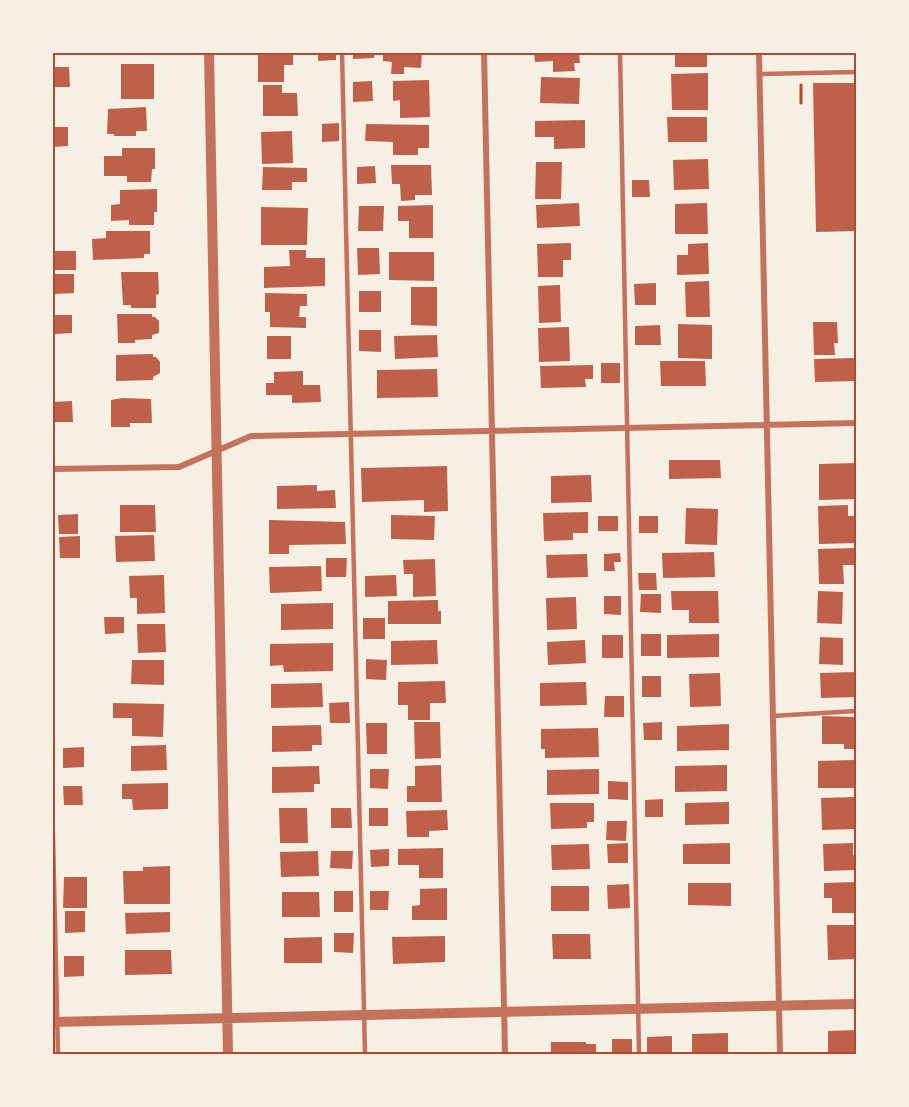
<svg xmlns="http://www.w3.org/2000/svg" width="909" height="1107" font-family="'Noto Serif',serif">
	<rect width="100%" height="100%" fill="#f6efe4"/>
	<path fill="#bf614a" d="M258,52H293V65H284V82H258Z
		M318,52H336V60L318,61Z
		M353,52H374V58L353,59Z
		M383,52H422L421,68L404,67V74H391L392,62L383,61Z
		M534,52H579L580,63H574L575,71L553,72V61L535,62Z
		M675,52H707V67H675Z
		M121,64H154V99H121Z
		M52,67H69L70,87H52Z
		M708,73V110H672L671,74Z
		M541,77L580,78L579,104L540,103Z
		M429,80L430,117L400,118V100L393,101V81Z
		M372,81L373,101L353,102V82Z
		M813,83H856V231L816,232Z
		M263,85H282V93H297L298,116H263Z
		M146,107L147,131H136V136H114V134H107L108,109Z
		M667,117H707V142H668Z
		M585,120V148L554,149V137H535V121Z
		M339,123V141L322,142V124Z
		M366,124L429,125V148H418V155H393V142L365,141Z
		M52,127H68V146L52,147Z
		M292,131L293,163L262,164L261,132Z
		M122,148H155V169H152L151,182H127V176H104V156H122Z
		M708,159L709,189L674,190L673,160Z
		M536,162H562L561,199H535Z
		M391,165H431L432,195H415V200L401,201L400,184H392Z
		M375,166L376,183L357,184V167Z
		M263,167L307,168V182H292V190H262Z
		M632,180H649L650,197H632Z
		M157,189V212H154V225H129V220L111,221V205L120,204V190Z
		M579,203L580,226L537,228L536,205Z
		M707,203L708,234H675V204Z
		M433,205V238H409V221H398V206Z
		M359,206H384L383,231H358Z
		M261,207L308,208L307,245H261Z
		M106,231H150V254H144V258L93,260L92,239L106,238Z
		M571,243V260H563V277H538L537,244Z
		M708,243L709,274L677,275V255H688V244Z
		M357,248H379L380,274L358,275Z
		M289,250H306V258H325V286L264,288V267L290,266Z
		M54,251H76V270H54Z
		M389,252H434V281L389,280Z
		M121,272H158L159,294L156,295V308H131V305H123Z
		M54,274H74V293L55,294Z
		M709,281L710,317H686L685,282Z
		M656,283V305H635L634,284Z
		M560,285L561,322L539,323L538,286Z
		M411,287H437V326L411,325Z
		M359,291H381V312H359Z
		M265,293L307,294V306H300L299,317H306V328L270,327V312H265Z
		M117,314H152V317H155L159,321V333L152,335V339L135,340V343H118Z
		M55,315H72V333L55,334Z
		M813,322H837L838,343H834L835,355H814Z
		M678,324L712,325V359L678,358Z
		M660,325L661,345H635V326Z
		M569,327L570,361L539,362L538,328Z
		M359,330H381V352L359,351Z
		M437,335L438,357L395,359L394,336Z
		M267,336H291V359H267Z
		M153,354V357H156L160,362V373L153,377V380L116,381V355Z
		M856,358V381L815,382L814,359Z
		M660,361H705L706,386H661Z
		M601,363H620V383H601Z
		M593,365V379H585L586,387L541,388L540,366Z
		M437,369L438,397L377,398V370Z
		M303,371V385H320L321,402L292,403V395H266V383H274V372Z
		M122,398L151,399L152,423H130V427H111V400Z
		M72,401L73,422H53V402Z
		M669,460H720L721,478L669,479Z
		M856,463V499L819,500V464Z
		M447,466L448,511L424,512V500L362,502L361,468Z
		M591,475L592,502L551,503V476Z
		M317,485V491L335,490L336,508L277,509V486Z
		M120,505H155L156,532H120Z
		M848,505V516H856V543L819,544L818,506Z
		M686,508L718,509L717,545L685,544Z
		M588,512V533H573V540L544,541L543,513Z
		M78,514V534H59L58,515Z
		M391,515L435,516L434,540L391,539Z
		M598,516H618V531H598Z
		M639,516H658V533H639Z
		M269,520L345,522L346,544L289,545V554H269Z
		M154,535L155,561L116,562L115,536Z
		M80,536V558H60L59,537Z
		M854,548V565H843L844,584H819L818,549Z
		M714,552L715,577L663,578L662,553Z
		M620,553L621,562H614L615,571H604V554Z
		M587,554L588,577L547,578L546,555Z
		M326,558H347L346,577H326Z
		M435,559L436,596L413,597V574H404L403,560Z
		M321,566L322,591L270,593L269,567Z
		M638,573H656L657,590H639Z
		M164,575L165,613L137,614V598H130L129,576Z
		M396,575L397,596L365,597V576Z
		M671,591H718L719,623H689V610H672Z
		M818,591L843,592L842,624L817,623Z
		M641,594H661V613L640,612Z
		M604,596H621V615L604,614Z
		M576,597L577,629L547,630L546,598Z
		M438,600V611H441V624H388V601Z
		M333,603V629L281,630V604Z
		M104,617H124V633L105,634Z
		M363,618H385V639H363Z
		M137,624H165L166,652L138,653Z
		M641,634H661V656H641Z
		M719,634V657L667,658V635Z
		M602,635H623V658H602Z
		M820,637L843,638V665L819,664Z
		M437,640L438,664L391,665V641Z
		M585,640L586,663L548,665L547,642Z
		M333,643V671L284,672L283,665L270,666V644Z
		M366,659L387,660L386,680L366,679Z
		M132,660H164V685L131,684Z
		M856,672V697L821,698L820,673Z
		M720,673L721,706L690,707L689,674Z
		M642,676H661V697H642Z
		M445,681L446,703H430V720H408V705H398V682Z
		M586,682L587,705L540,706V683Z
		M322,683L323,707L271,708V684Z
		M605,696H624V717H604Z
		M349,702L350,723H330L329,703Z
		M113,703L164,704L163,737L132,736V718H113Z
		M822,716L856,717V749H844V744H822Z
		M414,722H440L441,758L415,759Z
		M662,722V740H644L643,723Z
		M366,723H387V754H367Z
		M729,724V750L677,751V726Z
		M321,725L322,745H312V751L272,752V726Z
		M598,728L599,757L545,758V749H541V729Z
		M166,745L167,770L131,771V746Z
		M84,747V767L63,768V748Z
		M855,760V788H818V761Z
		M441,765L442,802H407V786H415V766Z
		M727,765V791L675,792V766Z
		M319,766L320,784H314V792L272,793V767Z
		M370,769H389L388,789L370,788Z
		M599,769V794L547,795V770Z
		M608,781L628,782V800L608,799Z
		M168,783V809L133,810L132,799H122V784Z
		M63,786H82L83,805H64Z
		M856,797V829L822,830L821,798Z
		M663,799V817H645V800Z
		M729,802V824L685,825V803Z
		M550,803H594V822H587V828L551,829Z
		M279,808H307L308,843H280Z
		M331,808H351L352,828H331Z
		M369,808H388V826H369Z
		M447,810L448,830L429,831V837H407L406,811Z
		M607,821H627L626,841L606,840Z
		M628,843V863H608L607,844Z
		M730,843V864H683V844Z
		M853,843V855H856V870L824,871L823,844Z
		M589,844L590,869L552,870L551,845Z
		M443,848V878H419V865H398V849Z
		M389,849V866L371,867L370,850Z
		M318,851L319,876L281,877L280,852Z
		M331,851H353L352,869L330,868Z
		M170,866V904H124L123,871H143V867Z
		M64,877H87V908H63Z
		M856,882V913H832V898H824V883Z
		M688,883H731V906L688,905Z
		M629,884L630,908L608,909L607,885Z
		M551,886H589V911H551Z
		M447,888V920H412V906L420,905V889Z
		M334,891H353V912H334Z
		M370,891H389L388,910H370Z
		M282,892H319L320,917H282Z
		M65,911H85V932L65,933Z
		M170,912V932L126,934L125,913Z
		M827,925H856V959L828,960Z
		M334,933H354L353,953L334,952Z
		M552,934H590L591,959H553Z
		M445,936V962L393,964L392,937Z
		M322,937V963H284V938Z
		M125,950H171L172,974L125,975Z
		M64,956H84V976L64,977Z
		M856,1030V1054H828V1031Z
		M728,1033V1054H692V1034Z
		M672,1036V1054H647V1037Z
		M612,1039H632V1054H612Z
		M551,1042H586V1044H596V1054H551Z"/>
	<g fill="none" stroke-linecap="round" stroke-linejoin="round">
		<path stroke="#b5482f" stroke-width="3" d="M801,85V103"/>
		<path stroke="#c5725c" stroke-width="4.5" d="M342,52L365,1054
			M620,52L639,1054
			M759,74L856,72
			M772,716L856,711
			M52,794L58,1054"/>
		<path stroke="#c5725c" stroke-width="6" d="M484,52L505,1054
			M759,52L780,1054
			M52,469L179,467L251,436L856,423"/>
		<path stroke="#c5725c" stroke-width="10" d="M209,52L228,1054
			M52,1022L856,1004"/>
	</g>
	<rect width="909" height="1107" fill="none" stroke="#f6efe4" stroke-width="108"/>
	<rect x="54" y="54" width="801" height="999" fill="none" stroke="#b5482f" stroke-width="2"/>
</svg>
